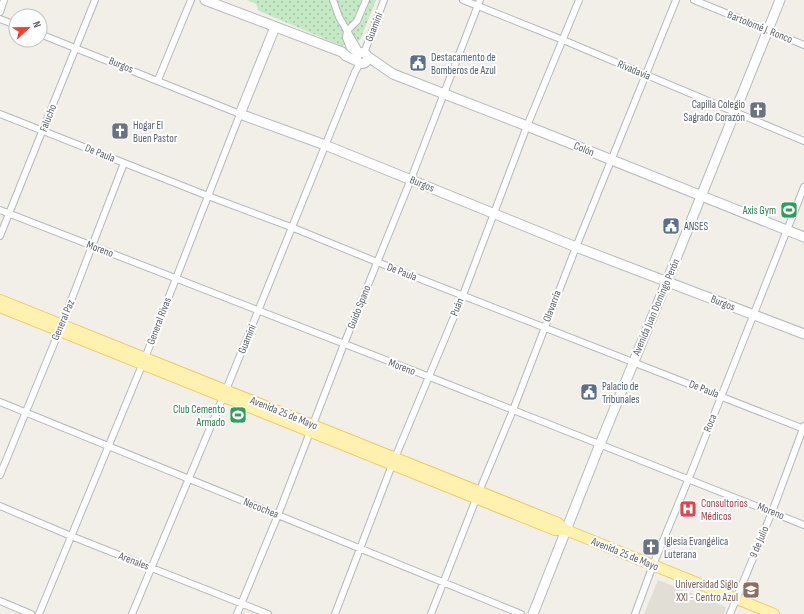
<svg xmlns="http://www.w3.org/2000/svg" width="804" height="614" font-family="'Sofia Sans Condensed',sans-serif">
	<defs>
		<pattern id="green-dots" width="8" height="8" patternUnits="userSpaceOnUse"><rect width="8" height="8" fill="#c5e8c5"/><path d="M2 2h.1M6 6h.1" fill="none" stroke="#a3c0a4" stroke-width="1.8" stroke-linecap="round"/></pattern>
	</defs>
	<rect width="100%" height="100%" fill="#f1efe8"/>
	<path fill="#e1ded6" d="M658,580L726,607L724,614H644Z"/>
	<path fill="url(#green-dots)" d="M247,0H376L360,40L342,46L259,11L256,4Z"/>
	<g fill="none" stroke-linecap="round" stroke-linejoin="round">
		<g stroke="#b5b8bc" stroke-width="8">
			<path id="street" d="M333,0L339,17L360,53
				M463,0L563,40L804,141
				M694,0L804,45
				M0,12L4,0
				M0,19L16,25
				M364,53L384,0
				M358,54L350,48L346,38L347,31L357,21L366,0
				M158,80L191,0
				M0,114L208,196L291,227L377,262L804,429
				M0,210C268,314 537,418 804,525
				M0,236L95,0
				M0,402L521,614
				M0,475L62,324L124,163
				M0,506L71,536L268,614
				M0,601L31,614
				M39,614L145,358L240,114L40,34
				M132,614L226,390L355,72L360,63
				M237,614L278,515L344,344L411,179L480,0
				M335,614L392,465L463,295L527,126L579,0
				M431,614L476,499L513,410L576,247L676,0
				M635,614L653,565L689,478L804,187
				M730,614L772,512L804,426"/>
		</g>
		<g stroke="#b6babf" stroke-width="11">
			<path id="secondary" d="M205,0L342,52L346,56L357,61
				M275,27L240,114L325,145L576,247L804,334
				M356.5 58a5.5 5.5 0 1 1 11 0a5.5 5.5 0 1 1-11 0Z
				M367,56L393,74L527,126L804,237
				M533,614L600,444L667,281L780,0"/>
		</g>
		<g stroke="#f2c960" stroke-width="12">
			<path id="primary" d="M0,300L558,523L566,530L774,614
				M0,307L555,530H566"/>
		</g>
		<use href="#street" stroke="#fff" stroke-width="6"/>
		<use href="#secondary" stroke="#fff" stroke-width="9"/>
		<use href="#primary" stroke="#fff2af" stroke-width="10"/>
	</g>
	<defs>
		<g id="civic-square" transform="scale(0.9)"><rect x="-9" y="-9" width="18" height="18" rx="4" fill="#5c6f8a" stroke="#fff"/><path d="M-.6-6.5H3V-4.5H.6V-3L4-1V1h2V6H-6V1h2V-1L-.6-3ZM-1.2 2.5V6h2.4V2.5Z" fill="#fff"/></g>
		<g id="church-square" transform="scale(0.9)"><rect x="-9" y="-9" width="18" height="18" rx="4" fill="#6b7280" stroke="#fff"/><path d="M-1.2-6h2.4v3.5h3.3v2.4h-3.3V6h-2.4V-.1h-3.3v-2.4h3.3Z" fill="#fff"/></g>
		<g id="stadium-square" transform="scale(0.9)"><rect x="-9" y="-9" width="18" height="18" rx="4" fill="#2e9e5b" stroke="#fff"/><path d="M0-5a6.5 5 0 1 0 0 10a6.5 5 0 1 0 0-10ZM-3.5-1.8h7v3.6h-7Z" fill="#fff"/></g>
		<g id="hospital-square" transform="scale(0.9)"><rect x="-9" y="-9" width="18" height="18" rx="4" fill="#e0444e" stroke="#fff"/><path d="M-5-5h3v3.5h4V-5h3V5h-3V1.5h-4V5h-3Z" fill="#fff"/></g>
		<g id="university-square" transform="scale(0.9)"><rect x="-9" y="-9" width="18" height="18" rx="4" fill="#8d6e63" stroke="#fff"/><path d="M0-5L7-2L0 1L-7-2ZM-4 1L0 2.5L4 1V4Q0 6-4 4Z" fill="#fff"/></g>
	</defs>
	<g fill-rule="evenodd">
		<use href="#civic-square" x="418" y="63"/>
		<use href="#church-square" x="758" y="110"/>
		<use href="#church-square" x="120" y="131"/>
		<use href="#stadium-square" x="789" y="210"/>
		<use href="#civic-square" x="671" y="226"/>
		<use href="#civic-square" x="589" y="392"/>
		<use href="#stadium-square" x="238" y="415"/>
		<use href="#hospital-square" x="688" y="509"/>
		<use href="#church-square" x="651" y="547"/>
		<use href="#university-square" x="751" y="590"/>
	</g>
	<g text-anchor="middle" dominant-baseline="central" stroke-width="4" stroke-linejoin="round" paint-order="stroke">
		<g font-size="11" fill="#5f6368" stroke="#fff">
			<text transform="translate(374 27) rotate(-69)">Guaminí</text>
			<text transform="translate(760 27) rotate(22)">Bartolomé J. Ronco</text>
			<text transform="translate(121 65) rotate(22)">Burgos</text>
			<text transform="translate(634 70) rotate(23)">Rivadavia</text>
			<text transform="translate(48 118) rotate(-69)">Falucho</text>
			<text transform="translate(584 149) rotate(22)">Colón</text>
			<text transform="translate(100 153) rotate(22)">De Paula</text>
			<text transform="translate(422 184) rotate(22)">Burgos</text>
			<text transform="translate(100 249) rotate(21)">Moreno</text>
			<text transform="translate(402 272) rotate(21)">De Paula</text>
			<text transform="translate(723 303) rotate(21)">Burgos</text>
			<text transform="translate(552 306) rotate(-69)">Olavarría</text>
			<text transform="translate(359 307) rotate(-68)">Guido Spano</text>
			<text transform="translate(457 307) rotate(-68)">Puán</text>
			<text transform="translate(656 307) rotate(-67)">Avenida Juan Domingo Perón</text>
			<text transform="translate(63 320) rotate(-67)">General Paz</text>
			<text transform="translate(159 321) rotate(-69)">General Rivas</text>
			<text transform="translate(247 339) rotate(-68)">Guaminí</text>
			<text transform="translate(402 367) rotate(21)">Moreno</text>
			<text transform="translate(704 389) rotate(21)">De Paula</text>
			<text transform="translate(284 413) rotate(22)">Avenida 25 de Mayo</text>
			<text transform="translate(710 423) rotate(-69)">Roca</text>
			<text transform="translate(261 508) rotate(22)">Necochea</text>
			<text transform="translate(771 511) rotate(22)">Moreno</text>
			<text transform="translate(759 542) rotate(-67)">9 de Julio</text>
			<text transform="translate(625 554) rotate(22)">Avenida 25 de Mayo</text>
			<text transform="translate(134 561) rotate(21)">Arenales</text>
		</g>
		<g font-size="11" fill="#4e5e75" stroke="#fff" text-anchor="start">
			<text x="431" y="57">Destacamento de<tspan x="431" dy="13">Bomberos de Azul</tspan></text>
			<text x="684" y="226">ANSES</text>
			<text x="602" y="386">Palacio de<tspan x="602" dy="13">Tribunales</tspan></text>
		</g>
		<g font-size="11" fill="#5b616d" stroke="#fff" text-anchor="start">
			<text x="745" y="104" text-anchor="end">Capilla Colegio<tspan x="745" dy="13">Sagrado Corazón</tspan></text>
			<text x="133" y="125">Hogar El<tspan x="133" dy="13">Buen Pastor</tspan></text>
			<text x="664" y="541">Iglesia Evangélica<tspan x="664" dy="13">Luterana</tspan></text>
		</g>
		<g font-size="11" fill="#27864d" stroke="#fff" text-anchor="end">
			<text x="776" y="210">Axis Gym</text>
			<text x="225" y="409">Club Cemento<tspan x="225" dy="13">Armado</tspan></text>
		</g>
		<g font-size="11" fill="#be3a42" stroke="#fff" text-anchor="start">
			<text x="701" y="503">Consultorios<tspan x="701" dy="13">Médicos</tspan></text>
		</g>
		<g font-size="11" fill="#785e54" stroke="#fff" text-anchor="end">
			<text x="738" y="584">Universidad Siglo<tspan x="738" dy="13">XXI - Centro Azul</tspan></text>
		</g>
	</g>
	<g transform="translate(28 28) rotate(68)"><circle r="19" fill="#ffffff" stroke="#bfc1c3"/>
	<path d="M0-3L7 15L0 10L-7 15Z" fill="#ea4335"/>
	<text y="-6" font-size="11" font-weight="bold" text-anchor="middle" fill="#5f6368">N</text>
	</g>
</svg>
